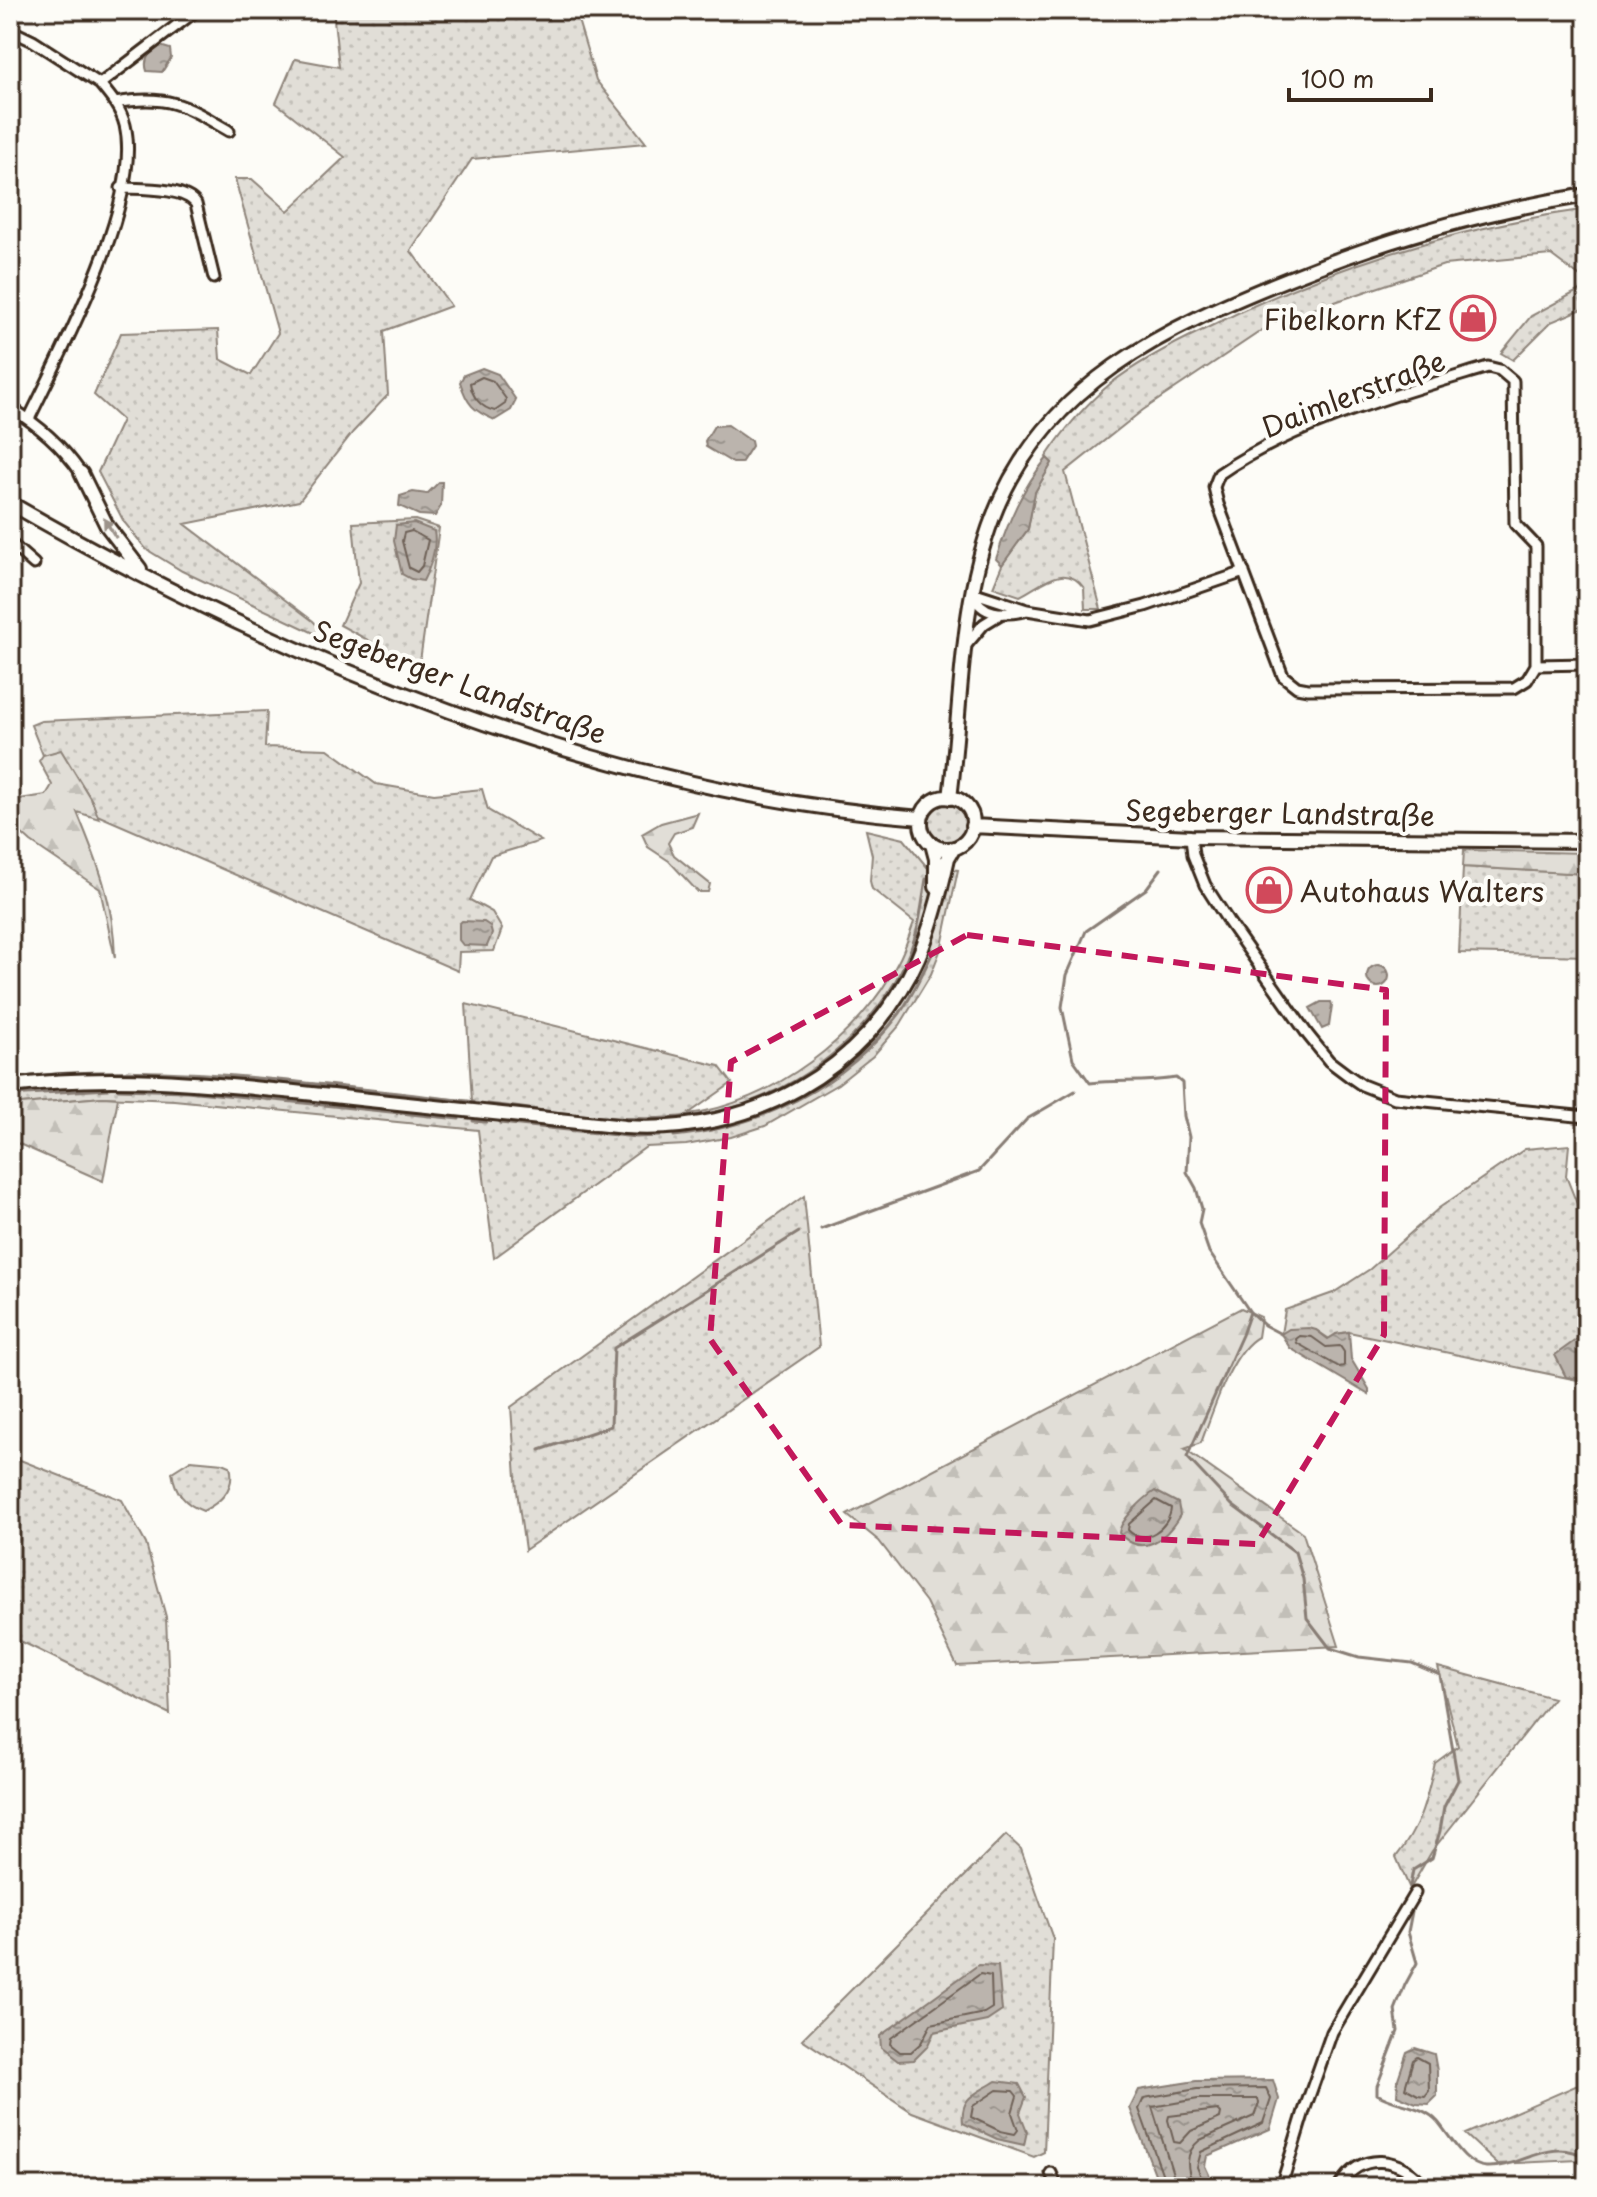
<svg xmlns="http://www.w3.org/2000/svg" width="1597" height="2197" font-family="'Playpen Sans',sans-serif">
	<defs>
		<pattern id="grass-dots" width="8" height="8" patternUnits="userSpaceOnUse" patternTransform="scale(2)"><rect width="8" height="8" fill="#e1ded7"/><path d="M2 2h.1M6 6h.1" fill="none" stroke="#c2bfb8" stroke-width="1.8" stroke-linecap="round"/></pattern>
		<pattern id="forest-firs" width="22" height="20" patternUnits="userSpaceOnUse" patternTransform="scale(2)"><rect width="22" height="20" fill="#e1ded7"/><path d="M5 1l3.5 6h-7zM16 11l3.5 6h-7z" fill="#c2bfb8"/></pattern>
		<pattern id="water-ripples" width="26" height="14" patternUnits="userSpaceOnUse" patternTransform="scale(2)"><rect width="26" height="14" fill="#bbb4ad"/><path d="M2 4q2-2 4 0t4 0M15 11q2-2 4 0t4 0" fill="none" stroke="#99938c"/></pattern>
	</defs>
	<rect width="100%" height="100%" fill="#fdfcf7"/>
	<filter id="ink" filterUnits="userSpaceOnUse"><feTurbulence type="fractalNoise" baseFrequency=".0125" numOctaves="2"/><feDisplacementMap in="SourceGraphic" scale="16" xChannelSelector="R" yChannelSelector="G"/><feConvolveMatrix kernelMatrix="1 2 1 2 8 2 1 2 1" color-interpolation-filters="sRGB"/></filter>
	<g filter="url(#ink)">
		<path fill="url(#grass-dots)" stroke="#8e847a" stroke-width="2" d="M333,10H575L596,80L646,143L472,159L411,251L451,306L384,331L388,395L353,432L299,501L185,524L313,621L333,642L182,571L146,549L124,522L98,472L122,420L94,395L121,333L218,330L220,359L251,375L278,333L235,179H252L288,211L345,157L276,103L295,59L339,67Z
			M1587,209V282L1551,255L1444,265L1273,323L1143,410L1065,472L1101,609H1085L1084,588C1064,561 1041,586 1020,596L993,587L1002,565L1028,529L1035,492L1052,463L1046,457C1064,430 1085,405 1110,384C1138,362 1173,344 1205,329C1323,269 1456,227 1587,209Z
			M1587,286V307L1551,322L1513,360L1501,353L1531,316Z
			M415,520L439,528L419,668L340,625L359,583L353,523Z
			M267,711L265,747L328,749L376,784L434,794L482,789L488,810L541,841L491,856L470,900L492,912L502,929L494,951L459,952L458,971L97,815L92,801L61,751L43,755L31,725L41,721Z
			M928 823a19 19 0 1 1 38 0a19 19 0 1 1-38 0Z
			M866,830L904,839L927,867L958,870L942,946L931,974L900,1025L873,1056L838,1084L765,1126L731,1137L686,1145L646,1147L494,1258L478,1130L174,1100L103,1097L10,1105V1078C163,1058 319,1085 472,1101L466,1004L719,1066L732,1083L688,1114C771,1104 861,1036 898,962C905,950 909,935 914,922L872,889L870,881L872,855Z
			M1463,867L1587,874V956L1459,953Z
			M1569,1145L1566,1176L1587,1229V1382L1349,1332L1336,1334L1331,1340L1316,1330L1281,1334L1285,1310L1333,1293L1370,1269L1439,1208L1525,1149Z
			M804,1196L819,1347L525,1550L517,1491L511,1407Z
			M10,1456L122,1500L146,1544L166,1617L170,1714L10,1636Z
			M191,1460L223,1463L230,1466C236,1488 221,1502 203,1511C184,1504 175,1492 172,1472Z
			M1438,1667L1553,1698L1432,1851L1410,1889L1396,1857C1421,1826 1426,1801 1435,1763L1458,1746Z
			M1006,1835L1021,1849L1053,1939L1044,2152L1034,2157L912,2112L802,2039Z
			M1587,2081V2187H1583L1579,2160L1497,2164L1465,2134Z"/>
		<path fill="url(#forest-firs)" stroke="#8e847a" stroke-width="2" d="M61,750L92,801L99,819L77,812C98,863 114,902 115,958L100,889L31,842L10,823V802L13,800L46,795L52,785L39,761L43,755Z
			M698,813L692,827L674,833L668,843L674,855L710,884L708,892H698L669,861L648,847L642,834L661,823Z
			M1464,850L1587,853V874L1463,867Z
			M103,1097L118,1098L103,1181L10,1140V1105Z
			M1241,1308L1261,1317L1258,1337C1231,1351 1212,1414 1201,1443L1184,1449L1303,1533L1339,1646L957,1666L926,1602L879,1541L847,1515Z"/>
		<path fill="url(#water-ripples)" stroke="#887d74" stroke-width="2" d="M160,46L170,49L171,58L162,72L147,71C143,59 150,51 160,46Z
			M482,368L498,374L516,400L511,410L495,420C473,411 467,404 460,382L464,375Z
			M728,425L751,441L752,446L741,463H733L706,447L705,441L714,426Z
			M1047,458L1052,463L1035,492L1028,529L1002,565L996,559C1008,522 1022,488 1047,458Z
			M439,482H442L441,506L435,516L419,515L399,506L400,496L413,492L427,494Z
			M414,523L434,531C437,547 431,566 423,581L411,579L402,574L394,541L396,525Z
			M462,921L484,922L490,926L492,934L487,946L463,945L459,940V924Z
			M1367 976a11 11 0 1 1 22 0a11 11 0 1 1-22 0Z
			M1321,1002H1331L1332,1005L1329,1026L1322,1029L1310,1008Z
			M1309,1328L1316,1330L1328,1339L1336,1334L1349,1332L1351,1359L1369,1389V1395L1290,1348L1281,1334L1289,1329Z
			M1587,1332V1379L1566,1377L1555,1355Z
			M1155,1491L1178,1503L1180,1515C1166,1539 1142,1559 1119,1533C1120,1520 1144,1498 1155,1491Z
			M978,1965L998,1966L1002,2011L987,2021L934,2032L927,2047L914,2060L898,2061L881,2048L880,2036Z
			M1415,2048L1434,2054L1437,2071V2096L1429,2104L1416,2103L1397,2095L1398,2079L1407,2052Z
			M1273,2080L1279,2099L1270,2129L1207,2156L1205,2166L1215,2187H1160L1130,2108L1139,2090L1196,2081Z
			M996,2081L1019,2084L1026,2097L1020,2113L1027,2131L1024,2145L997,2139L963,2123C960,2096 976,2094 996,2081Z"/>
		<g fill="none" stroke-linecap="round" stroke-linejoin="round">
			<path stroke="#6e6157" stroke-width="2" d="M482,377L493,381L506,399L505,404L495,411C481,408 472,397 470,383Z
				M412,531L428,540L422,566L417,572L409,568L402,541L404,533Z
				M1300,1336L1312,1337L1326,1347L1340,1346L1344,1352V1366L1339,1367L1297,1343L1296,1339Z
				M1156,1500L1171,1508C1170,1527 1144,1547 1128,1530L1129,1524Z
				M980,1974L991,1976L992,2008L984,2013L931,2024L921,2043L911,2052H900L890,2044L891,2038Z
				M1417,2057L1428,2063L1429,2091L1425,2096L1418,2095L1405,2088L1413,2060Z
				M997,2090L1013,2091L1017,2096L1012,2113L1018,2130L1015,2134L1000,2131L971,2117L973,2106Z
				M1218,2110L1221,2113L1220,2118L1191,2131L1180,2143L1174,2142L1168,2120L1169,2116Z
				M1167,2187L1139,2109L1144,2098L1197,2089L1266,2088L1271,2099L1263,2123L1201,2152L1197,2167L1205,2187
				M1177,2187L1152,2107L1198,2099H1258L1259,2103L1254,2116L1200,2140C1183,2153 1187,2170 1194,2187"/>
			<path stroke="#887d74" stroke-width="3" d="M1161,869L1146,889L1086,931L1067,975L1062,1007L1073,1059L1090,1083C1120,1080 1145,1083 1176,1078L1182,1083L1184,1116L1189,1137L1187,1172L1196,1188L1202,1209L1199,1223L1209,1252L1250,1312L1264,1325L1281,1334
				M127,1071L275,1080L474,1102
				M118,1089L187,1091L459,1119
				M10,1095L108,1089
				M753,1101C826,1073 893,1011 916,934C921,916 923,897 926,879
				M488,1104C570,1113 659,1131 739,1106
				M473,1121L486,1122
				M500,1123L636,1137L660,1136
				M674,1136C763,1126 845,1086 900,1013C913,995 922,974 932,954
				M821,1229L979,1171L1027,1119L1075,1091
				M1250,1312L1242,1335L1187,1457L1232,1505L1295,1552L1303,1579L1307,1618L1330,1648L1359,1657L1412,1663L1440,1675L1458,1780L1444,1807L1440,1831L1432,1858L1413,1870L1410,1886
				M540,1450L611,1426L614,1348L799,1232
				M1414,1901L1408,1932L1417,1963L1405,1985L1395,2010L1398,2031L1377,2086V2094C1396,2106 1422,2104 1438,2122C1450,2136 1465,2166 1486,2167C1521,2169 1550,2135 1587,2158"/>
			<g stroke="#3b2a1e" stroke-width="15">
				<path id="minor" d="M10,19L13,10
					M10,30L33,41L100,84L197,10
					M115,103C168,94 185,105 229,131
					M121,188C141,189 185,187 196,204L214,278
					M1488,367L1500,370L1513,381L1515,524L1536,546V665L1527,680L1514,688L1308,689L1297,687L1283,676L1218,504L1214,487L1219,474C1293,423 1402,393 1488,367Z
					M10,407C39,426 61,444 81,473
					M29,419C62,350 143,200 125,125C121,109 110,96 100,84
					M10,543L34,564
					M972,592L1027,610L1090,620L1145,606L1244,572
					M972,593C982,616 1002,615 1024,611
					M966,645L984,624L1002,613
					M1536,665L1587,664
					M1191,837L1193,855L1205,885L1228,921L1308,1035L1329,1061L1349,1076L1362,1085L1395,1098L1587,1117
					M1051,2173L1057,2187
					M1281,2187L1304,2111L1332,2032L1415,1893
					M1339,2187C1359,2150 1402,2156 1425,2187"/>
			</g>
			<g stroke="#3b2a1e" stroke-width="18">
				<path id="major" d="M81,473L107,526L140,569
					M10,503C283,661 605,794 921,818
					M921 823a26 26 0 1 1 52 0a26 26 0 1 1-52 0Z
					M950,798C962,705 959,605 993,517C1044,384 1167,327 1290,278C1387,239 1484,211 1587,195
					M972,826L1191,837L1587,841
					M932,844L936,859V887
					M10,1086C118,1072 225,1085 333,1096C430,1107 527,1117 625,1127C749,1135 866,1073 918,958C931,928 941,890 948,858L954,848"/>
			</g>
			<use href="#minor" stroke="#fdfcf7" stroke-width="9"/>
			<use href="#major" stroke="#fdfcf7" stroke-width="12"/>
		</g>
		<defs><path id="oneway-solid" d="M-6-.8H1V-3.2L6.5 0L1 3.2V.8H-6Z" transform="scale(2)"/></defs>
		<use fill="#9c938a" href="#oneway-solid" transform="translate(110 528) rotate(-122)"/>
	</g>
	<path fill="none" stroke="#c2185b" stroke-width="6" stroke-dasharray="16 10" stroke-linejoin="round" d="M967,935L1386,990L1384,1335L1257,1544L842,1525L710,1339L731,1062Z"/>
	<defs>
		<g id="shop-ring" transform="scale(2.3)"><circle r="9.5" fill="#fdfcf7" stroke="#d1495b" stroke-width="1.5"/><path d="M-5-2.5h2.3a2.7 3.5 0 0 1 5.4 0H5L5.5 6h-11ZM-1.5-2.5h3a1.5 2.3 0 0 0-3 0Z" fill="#d1495b"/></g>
	</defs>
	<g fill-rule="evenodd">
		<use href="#shop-ring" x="1473" y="318"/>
		<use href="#shop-ring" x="1269" y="890"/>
	</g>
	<g text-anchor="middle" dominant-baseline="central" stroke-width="8" stroke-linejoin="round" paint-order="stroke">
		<g font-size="28" fill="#3b2a1e" stroke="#fdfcf7" text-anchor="end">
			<text x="1442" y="318">Fibelkorn KfZ</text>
			<text x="1300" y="890" text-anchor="start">Autohaus Walters</text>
		</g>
		<g font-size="28" fill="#3b2a1e" stroke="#fdfcf7">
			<text transform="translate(1353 393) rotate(-21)">Daimlerstraße</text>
			<text transform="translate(460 681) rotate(20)">Segeberger Landstraße</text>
			<text transform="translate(1280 812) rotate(1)">Segeberger Landstraße</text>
		</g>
	</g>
	<rect width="1597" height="2197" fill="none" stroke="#fdfcf7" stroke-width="40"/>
	<rect x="20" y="20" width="1557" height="2157" fill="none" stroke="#3b2a1e" stroke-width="3" filter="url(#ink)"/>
	<path d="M1289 88v12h142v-12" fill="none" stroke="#3b2a1e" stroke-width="4"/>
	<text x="1301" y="88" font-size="24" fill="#3b2a1e" stroke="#fdfcf7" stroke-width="6" paint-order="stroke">100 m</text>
</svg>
